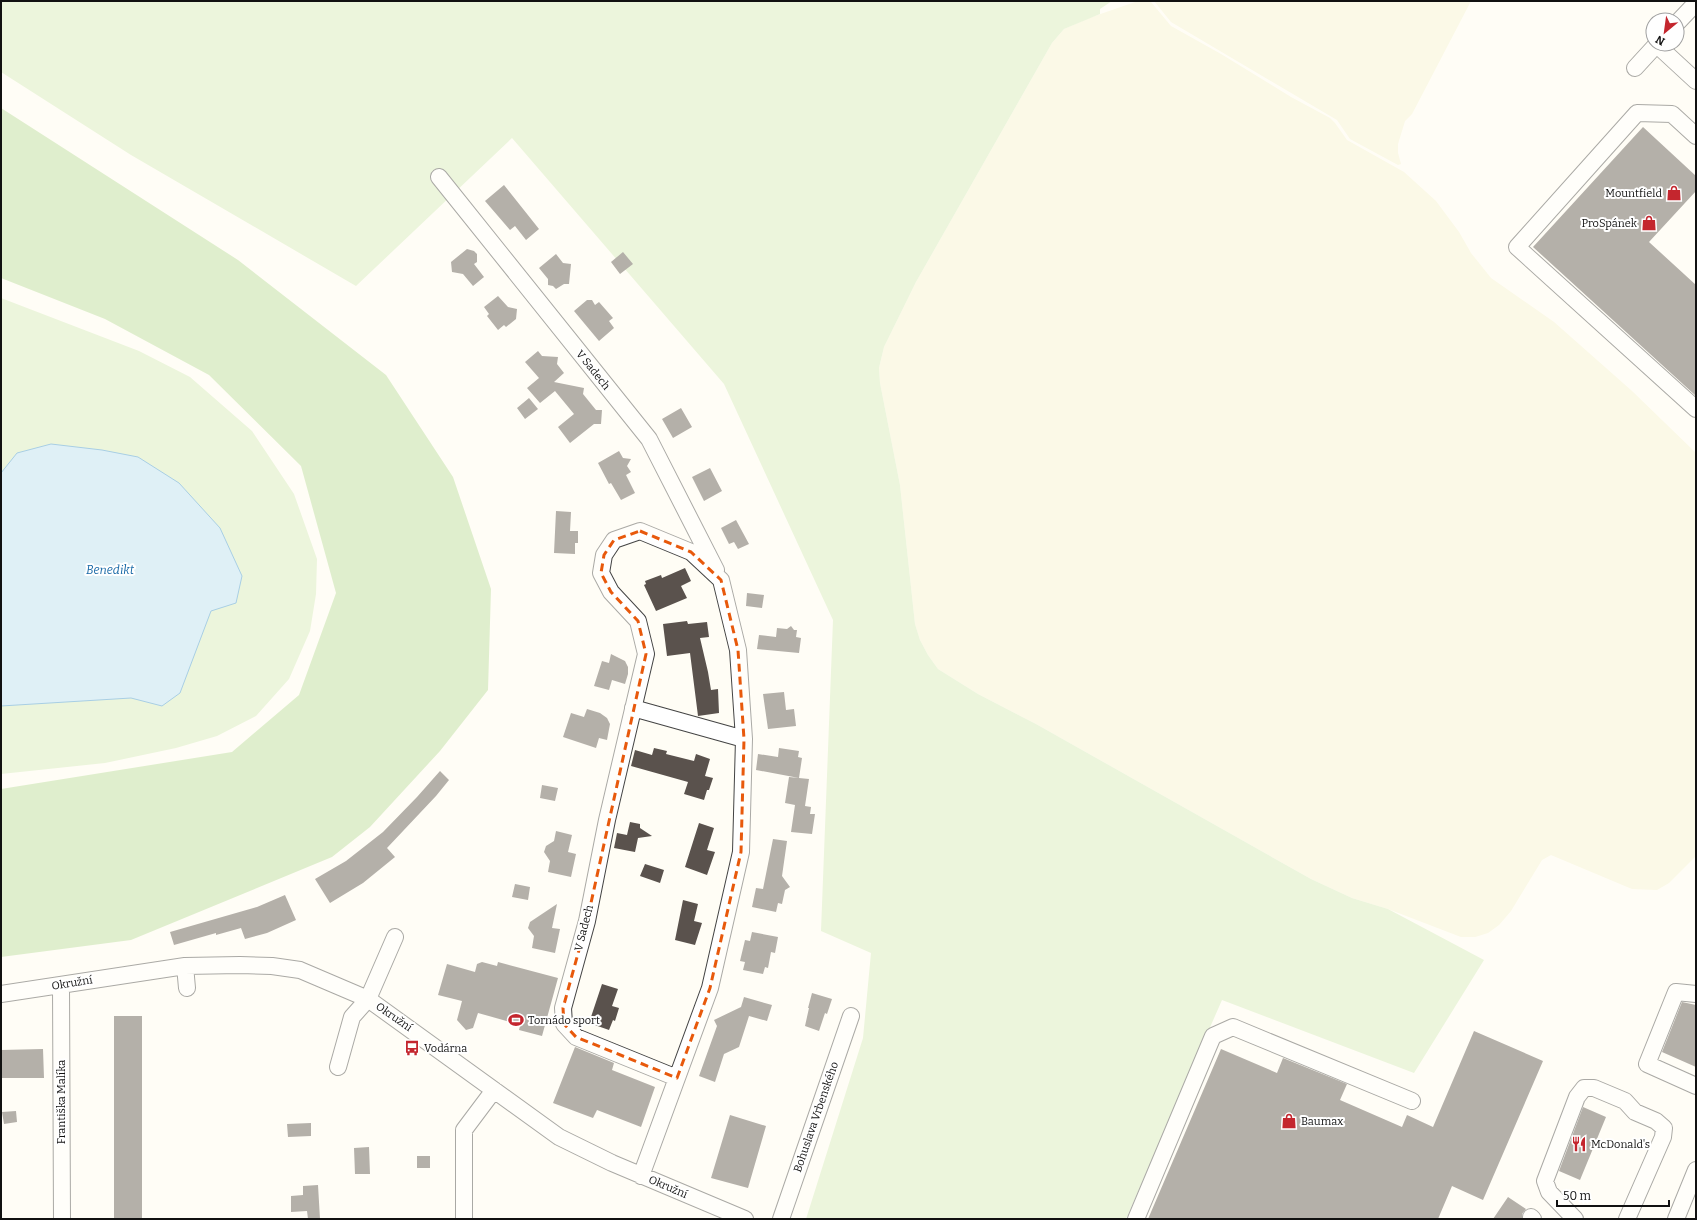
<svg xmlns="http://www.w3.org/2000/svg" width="1697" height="1220" font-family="Bitter,serif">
	<rect width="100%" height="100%" fill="#fffdf5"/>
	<path fill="#f6f3d4" d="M1138,1L1151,2L1171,26L1221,54L1291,97L1330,118L1335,123L1347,140L1404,172L1436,201L1459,232L1471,253L1491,278L1554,322L1632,391L1696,453V856L1669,883L1657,890L1632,889L1551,855L1542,860L1511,911L1499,925L1488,933L1475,937H1461L1388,909L1352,898L1311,879L1036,724L978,694L938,669L928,655L920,640L915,624L900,485L880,383L879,368L884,347L916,282L1052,43L1064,29L1089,18Z
		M1154,1H1471L1412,114L1405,121L1398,144V153L1401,164L1398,165L1350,139L1337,120L1171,22Z"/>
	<path fill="#d5ebbd" d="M1,1H1112L1100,9V14L1064,29L1052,43L916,282L884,347L879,368L880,383L900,485L915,624L920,640L928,655L938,669L978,694L1036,724L1311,879L1352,898L1388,909L1484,960L1414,1073L1222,1000L1126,1219H806L863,1038L871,953L821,931L833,620L724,384L512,138L356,286L131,155L1,72Z
		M1,298L139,351L190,377L252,431L294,494L317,559L316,594L310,631L289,679L256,716L217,736L176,748L105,763L1,774Z"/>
	<path fill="#b9dc9c" d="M1,108L238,260L386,375L453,477L491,589L488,690L440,751L370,827L332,857L131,940L1,957V789L232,752L299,695L336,593L301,466L209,375L105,319L1,278Z"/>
	<path fill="#b9e0f7" stroke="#3f96cf" d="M51,444L102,450L138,457L179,483L220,528L242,576L236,603L211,611L180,693L162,706L131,698L1,706V473L17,453Z"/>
	<path fill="#5a524d" d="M1643,127L1696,176V191L1649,242L1696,285V396L1533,247Z
		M504,185L539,229L526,240L515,226L510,230L485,201Z
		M467,249L474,251L477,254V262L474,264L484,277L473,286L463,274L452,272L451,262Z
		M623,252L633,264L620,274L611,262Z
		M556,254L563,263L571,264L569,284H564L556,289L553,286L548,285V279L539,268Z
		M498,296L508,307L517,309L516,319L506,327L504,325L498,330L487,316L489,314L484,307Z
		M587,300H592L595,305L599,302L613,318L609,321L614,328L599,341L574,311Z
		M538,351L542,356L558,357L557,364L564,373L554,382L584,388L583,394L596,410H602L601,424H594L570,443L558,427L574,414L555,391L540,403L527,388L539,378L525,362Z
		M529,398L538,409L525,419L517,408Z
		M681,408L692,427L673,438L662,419Z
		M619,451L623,458L631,459L627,466L631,472L626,475L635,493L621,500L611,483L609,484L598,463Z
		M710,468L722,491L704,501L692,477Z
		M556,511L571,512L570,531H578V543H575V554L554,553Z
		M736,520L749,544L738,549L734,542L729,544L721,528Z
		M685,568L691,581L681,586L687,598L656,611L644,585L646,584L645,581L661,575L662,578Z
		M747,593L764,595L762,608L746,606Z
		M687,621L688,624L707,622L709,637L700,638L708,672L711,690L718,689L719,713L698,716L690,653L667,656L663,624Z
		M791,626L794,630H797L796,637L801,638L799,653L757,649L759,635L776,637L777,628L787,629Z
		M611,654L625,661L628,667V674L625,684L612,680L609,690L594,686L602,661L609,663Z
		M784,692L786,710L794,709L796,726L768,729L763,694Z
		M587,709L600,713L607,718L610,724L607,740L599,738L596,748L563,737L571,713L584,717Z
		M654,748L667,751L666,754L694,761L696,754L710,759L705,776L713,778L709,790H707L704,800L684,794L688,782L631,766L635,750L652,755Z
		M779,748L799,751L798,757L802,758L799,778L756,770L758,754L778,757Z
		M440,771L449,780L436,796L387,848L395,857L363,883L330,903L315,879L346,861L383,832L417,797Z
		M789,777L809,779L805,806L811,807L810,814H815L812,834L791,832L795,805L785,803Z
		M542,785L558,788L555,801L540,798Z
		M630,822L640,824V828L652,836L638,838L635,852L614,848L617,833L627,835Z
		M699,823L714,828L707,850L715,852L707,875L685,867Z
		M556,831L572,835L568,852L576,854L571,877L548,872L550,861L544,852L546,846L554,841Z
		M773,839L787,841L782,876L790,887L785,890L782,904L778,903L776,912L752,907L756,888L763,889Z
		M645,864L664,870L660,883L640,876Z
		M515,884L530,887L528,900L512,897Z
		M285,895L296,920L267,933L245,939L241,928L216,935V933L174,945L170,932L257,907Z
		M683,900L698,904L694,921L702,923L695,945L675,940Z
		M557,904L552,928L560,929L555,953L532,948L534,936L528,928L530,922Z
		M752,932L778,937L775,953L771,952L768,968L765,967L763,974L743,970L745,962L740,961L745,940L750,941Z
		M482,962L497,966L498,962L558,978L542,1036L519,1030L520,1026L514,1023L478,1013L473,1028L466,1030L457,1020L462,1001L438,995L447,964L475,972L477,964Z
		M602,984L618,989L612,1006L619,1008L615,1021L613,1020L609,1030L589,1023Z
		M812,993L832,999L827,1014L825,1013L819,1031L805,1026L809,1008H808Z
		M744,997L772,1005L767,1021L749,1016L739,1047L724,1054L715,1082L699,1076L717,1026L714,1020L741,1007Z
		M1682,1002L1696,1005V1067L1662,1052Z
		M114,1016H142V1219H114Z
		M1474,1031L1543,1061L1483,1200L1452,1186L1438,1219H1148L1221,1049L1277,1073L1283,1058L1347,1084L1340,1100L1402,1127L1407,1115L1433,1127Z
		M575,1047L614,1063L612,1070L655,1087L641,1127L597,1110L593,1118L553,1103Z
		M43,1049L44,1078H1V1050Z
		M1583,1107L1606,1117L1580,1180L1559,1171Z
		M16,1111L17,1122L4,1124L2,1112Z
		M730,1115L766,1126L748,1188L711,1178Z
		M311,1123V1136L288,1137L287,1124Z
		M369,1147L370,1174H355L354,1148Z
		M417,1156H430V1168H417Z
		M318,1185L320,1219H308L307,1211L291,1212V1196L303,1195V1186Z
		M1508,1197L1526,1209L1522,1214V1219H1493Z"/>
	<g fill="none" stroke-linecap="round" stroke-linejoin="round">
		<g stroke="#444" stroke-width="18">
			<path id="minor" d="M1677,23L1696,3
				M1657,45L1696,81
				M1635,68L1657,44
				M1696,136L1672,114L1637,113L1517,247L1696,409
				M439,177L649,439L716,570
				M633,708L744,739
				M185,966L187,988
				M61,985L62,1219
				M1,994L185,966L240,965L272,966L300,970L368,999L559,1137L612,1163L745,1219
				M1696,994L1676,992L1647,1064L1696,1086
				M338,1067L352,1017L368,999L395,937
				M641,1176L710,988L741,852L744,739L738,650L721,580L691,552L640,531L614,540L604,555L601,573L611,592L638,621L646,654L607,820L587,921L563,1008L564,1024L576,1037L677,1078
				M1531,1217L1533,1219
				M464,1219V1130L494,1090
				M781,1219L851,1016
				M1136,1219L1213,1036L1233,1027L1412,1101
				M1575,1219L1549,1192L1545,1181L1577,1097L1584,1088H1594L1625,1101L1635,1112L1656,1121L1664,1128L1663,1137L1627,1219
				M1676,1219L1696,1170"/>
		</g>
		<use href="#minor" stroke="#fff" stroke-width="16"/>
	</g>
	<path d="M0 0H1697V1220H0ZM640,531L691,552L721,580L738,650L744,739L741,852L710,988L677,1078L576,1037L564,1024L563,1008L587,921L646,654L638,621L611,592L601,573L604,555L614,540Z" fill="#fffdf5" fill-opacity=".55" fill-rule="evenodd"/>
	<path fill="none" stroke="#e8590c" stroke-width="3" stroke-dasharray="8 5" stroke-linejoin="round" d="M640,531L691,552L721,580L738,650L744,739L741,852L710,988L677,1078L576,1037L564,1024L563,1008L587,921L646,654L638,621L611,592L601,573L604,555L614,540Z"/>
	<defs>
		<g id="shop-bare" transform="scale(1.2)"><path d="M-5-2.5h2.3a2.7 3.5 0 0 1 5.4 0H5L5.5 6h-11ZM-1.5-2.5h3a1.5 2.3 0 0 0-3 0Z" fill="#c4262e" stroke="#fff" stroke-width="2.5" paint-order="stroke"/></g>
		<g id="stadium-bare" transform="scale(1.2)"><path d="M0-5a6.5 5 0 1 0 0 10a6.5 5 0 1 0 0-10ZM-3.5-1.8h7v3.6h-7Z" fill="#c4262e" stroke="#fff" stroke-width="2.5" paint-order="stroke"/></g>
		<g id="bus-bare" transform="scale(1.2)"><path d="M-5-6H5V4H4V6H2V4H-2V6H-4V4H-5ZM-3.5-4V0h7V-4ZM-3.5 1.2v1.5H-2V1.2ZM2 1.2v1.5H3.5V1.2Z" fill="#c4262e" stroke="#fff" stroke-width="2.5" paint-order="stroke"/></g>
		<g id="restaurant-bare" transform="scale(1.2)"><path d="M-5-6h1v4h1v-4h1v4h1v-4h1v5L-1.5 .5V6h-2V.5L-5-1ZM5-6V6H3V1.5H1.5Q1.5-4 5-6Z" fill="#c4262e" stroke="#fff" stroke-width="2.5" paint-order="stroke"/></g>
	</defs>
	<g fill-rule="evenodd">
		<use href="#shop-bare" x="1674" y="193"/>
		<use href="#shop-bare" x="1649" y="223"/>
		<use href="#stadium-bare" x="516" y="1020"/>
		<use href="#bus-bare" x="412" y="1048"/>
		<use href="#shop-bare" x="1289" y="1121"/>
		<use href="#restaurant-bare" x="1579" y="1144"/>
	</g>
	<g text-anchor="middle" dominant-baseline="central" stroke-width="4" stroke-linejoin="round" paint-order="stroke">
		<g font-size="11" fill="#111" stroke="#fff" text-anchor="start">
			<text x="1662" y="193" text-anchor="end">Mountfield</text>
			<text x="1637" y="223" text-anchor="end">ProSpánek</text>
			<text x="528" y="1020">Tornádo sport</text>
			<text x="424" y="1048">Vodárna</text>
			<text x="1301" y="1121">Baumax</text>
			<text x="1591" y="1144">McDonald's</text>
		</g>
		<g font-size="11" fill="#111" stroke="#fff">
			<text transform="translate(593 370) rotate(51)">V Sadech</text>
			<text transform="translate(584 928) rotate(-76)">V Sadech</text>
			<text transform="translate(72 983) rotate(-9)">Okružní</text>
			<text transform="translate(394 1017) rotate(35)">Okružní</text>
			<text transform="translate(61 1102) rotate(-90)">Františka Malíka</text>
			<text transform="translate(816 1117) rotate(-71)">Bohuslava Vrbenského</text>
			<text transform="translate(668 1187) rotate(23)">Okružní</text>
		</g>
		<g font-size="12" font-style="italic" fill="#1768a6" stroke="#fff">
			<text x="110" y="570">Benedikt</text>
		</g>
	</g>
	<rect width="1697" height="1220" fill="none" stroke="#111111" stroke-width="4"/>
	<g transform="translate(1665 32) rotate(209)"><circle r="19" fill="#ffffff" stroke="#a0a0a0"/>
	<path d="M0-3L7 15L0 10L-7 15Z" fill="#c4262e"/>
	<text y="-6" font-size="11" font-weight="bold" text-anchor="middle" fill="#111111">N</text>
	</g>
	<path d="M1557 1200v6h112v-6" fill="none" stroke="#111111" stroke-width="2"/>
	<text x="1563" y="1200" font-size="12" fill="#111111" stroke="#ffffff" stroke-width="3" paint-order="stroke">50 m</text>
</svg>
